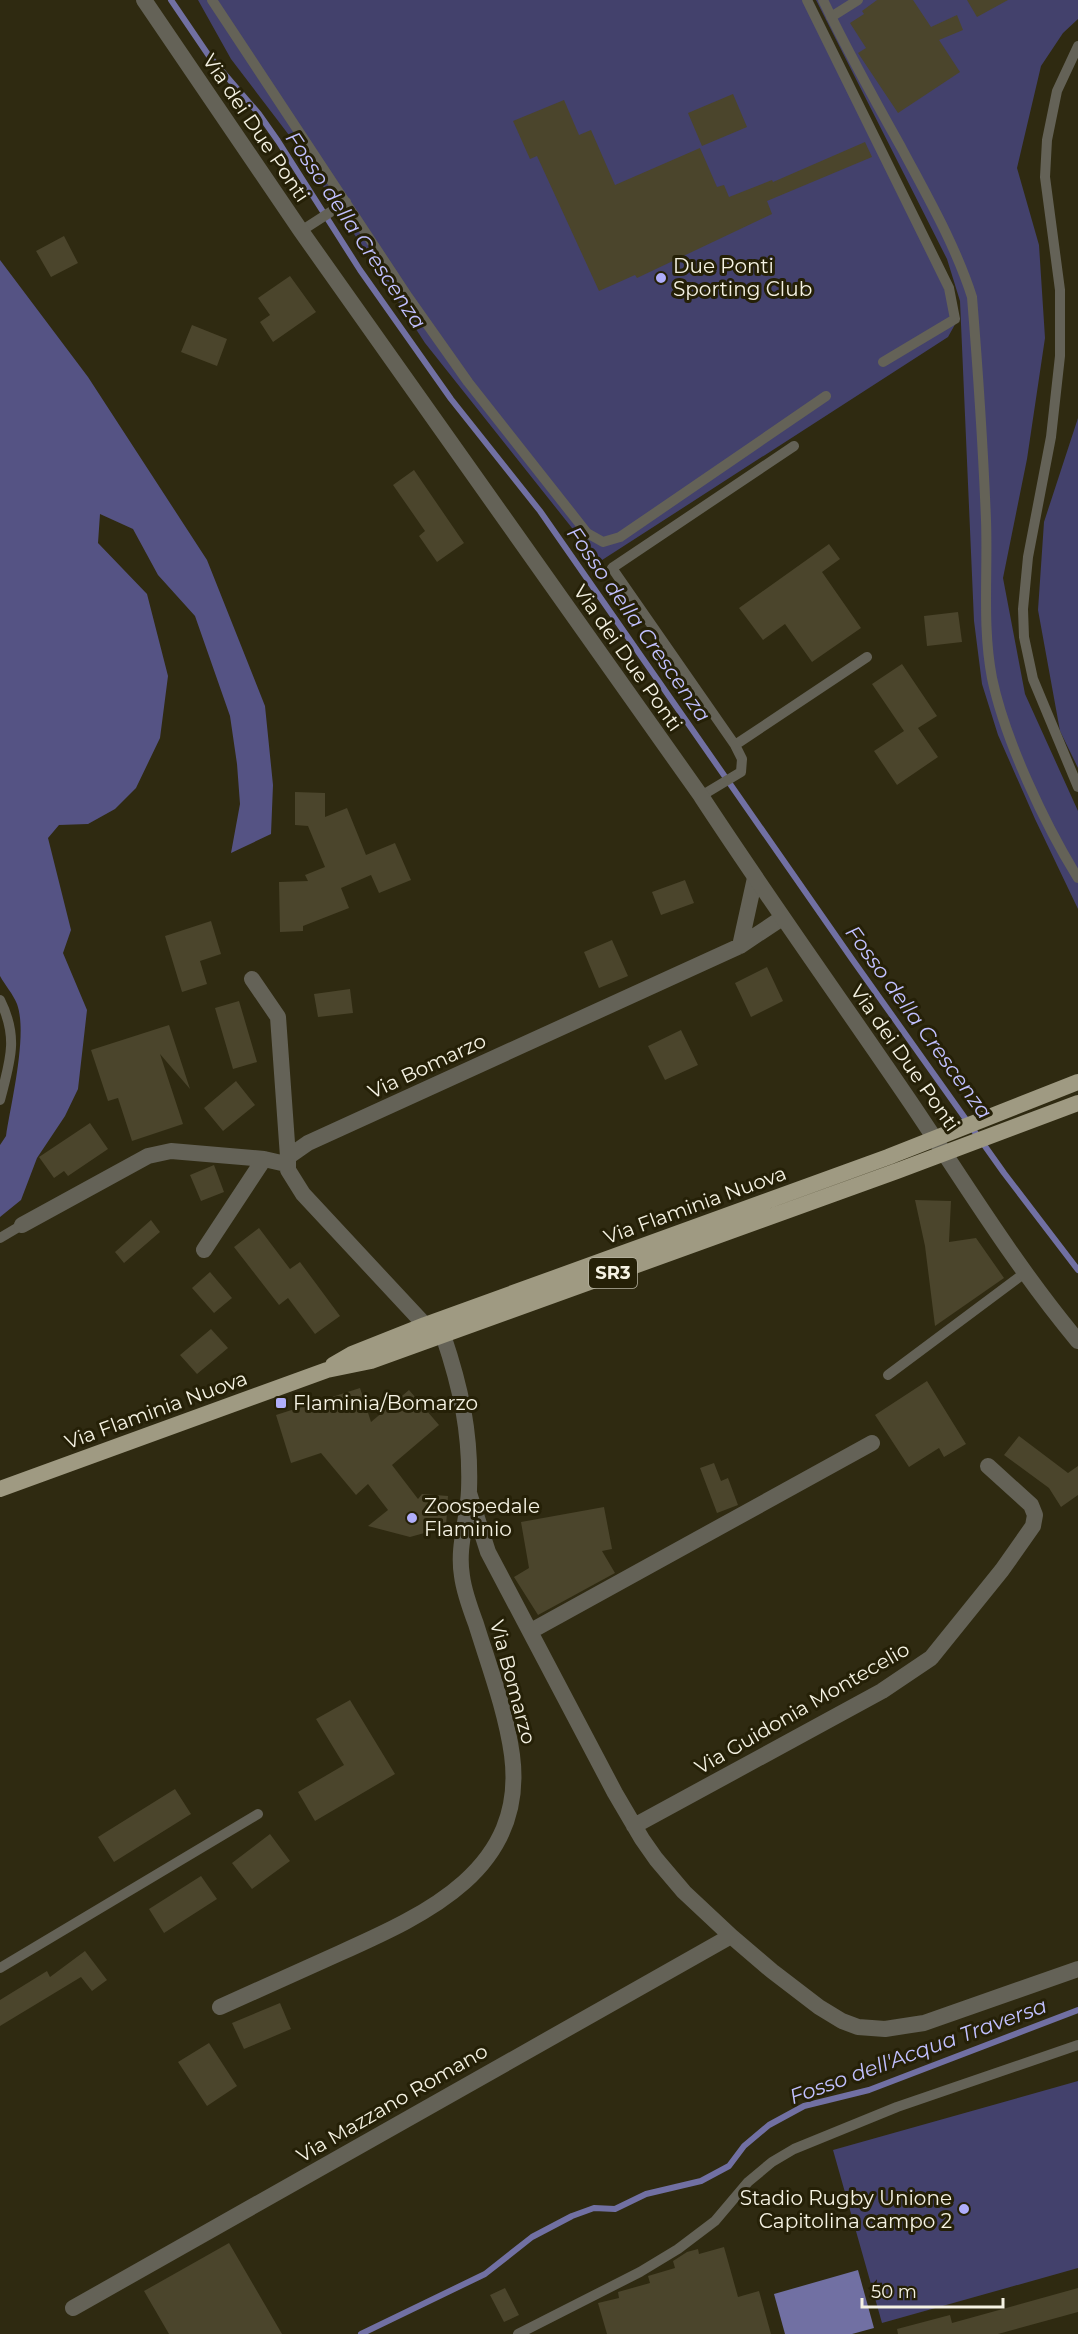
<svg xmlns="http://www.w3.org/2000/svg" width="1078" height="2334" font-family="Montserrat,sans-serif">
	<rect width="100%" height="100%" fill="#2f2a11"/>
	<path fill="#43416c" d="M198,0H807L871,126L958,319L948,337L599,562L425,343L295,143L231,59Z
		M816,0H1078V19L1063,33L1041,66L1017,168L1039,245L1045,338L1027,459L1003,578L1025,694L1078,811V909L1035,819L998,735L982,684L974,621L960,301L947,259Z
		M1078,418V768L1060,731L1038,610L1044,522Z
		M1078,2081V2268L882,2323L833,2150Z"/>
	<path fill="#555384" d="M0,260L88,377L207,560L265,706L273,785L271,834L231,853L240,804L237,764L230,716L195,616L158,575L133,529L100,514L98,543L147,594L168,676L160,738L136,788L115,809L88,824L59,825L48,838L71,930L63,953L87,1010L78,1089L65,1116L37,1158L21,1200L0,1217V1145L6,1136C11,1103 28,1034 17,1004C13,994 5,985 0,976Z"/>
	<path fill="#7170a3" d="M858,2270L874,2328L852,2334H785L774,2294Z"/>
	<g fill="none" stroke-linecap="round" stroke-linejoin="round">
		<path stroke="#7170a3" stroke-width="6" d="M171,0L209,56L259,114L278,141L360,270L451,399L540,511L852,959L1004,1173L1078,1270
			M361,2334L485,2274L532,2237L572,2216L594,2208L615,2209L646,2194L701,2181L729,2166L744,2146L769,2125L804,2106L869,2090L1078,2010"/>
	</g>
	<path fill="#4b452c" d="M877,0H913L931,27L957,15L963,30L939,40L960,72L898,113L858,53L866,48L850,23L864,14L862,11Z
		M967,0H1008L977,17Z
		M733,94L747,127L702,146L688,113Z
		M564,100L579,135L591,130L615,185L700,148L717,187L724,185L729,197L772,180L773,182L865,142L872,157L767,201L772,214L637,278L635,275L599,291L537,156L530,159L513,121Z
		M64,236L78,263L51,277L36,251Z
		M290,276L316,312L273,342L260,322L270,315L258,298Z
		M192,325L227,339L217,366L181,352Z
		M414,470L464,543L437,562L419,536L425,531L393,485Z
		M829,544L840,559L822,572L861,628L812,662L785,624L763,640L739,608Z
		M958,612L962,642L927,646L924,616Z
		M902,664L937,716L918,728L938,757L897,785L874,751L904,731L872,684Z
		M295,792L325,793V817L347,808L366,855L395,843L411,880L379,893L371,875L341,888L349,908L303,926V931L280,932L279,882L308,881L305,875L325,867L308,826L295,825Z
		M685,880L694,903L661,915L652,892Z
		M211,921L221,954L200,961L207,984L182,992L165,936Z
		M612,940L628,976L599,988L584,952Z
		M767,967L783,1001L751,1017L735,983Z
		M350,989L353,1013L318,1017L314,994Z
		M239,1001L257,1062L233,1069L215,1008Z
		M169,1025L190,1089L160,1054L183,1124L132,1141L118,1098L108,1101L91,1050Z
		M681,1030L698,1065L665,1080L648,1046Z
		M236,1081L255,1105L223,1131L204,1108Z
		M90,1123L108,1149L68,1176L64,1171L54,1178L39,1157Z
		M214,1165L224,1192L201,1201L190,1175Z
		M915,1200L951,1201L949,1242L976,1238L1004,1278L935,1326L925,1246Z
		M151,1220L160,1232L124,1263L115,1252Z
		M259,1228L290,1269L300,1262L340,1316L315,1334L288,1298L279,1305L234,1247Z
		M210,1272L232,1298L214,1313L192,1288Z
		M211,1329L228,1348L197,1374L180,1355Z
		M927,1381L966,1444L944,1457L939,1448L909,1467L875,1415Z
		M360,1388L371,1422L409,1390L439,1425L392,1465L418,1499L422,1494L448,1496L446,1527L410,1537L368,1526L388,1510L368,1484L356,1495L321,1453L291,1463L276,1415Z
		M1019,1436L1068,1473L1078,1466V1495L1061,1507L1049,1488L1004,1455Z
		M714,1463L721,1481L728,1478L738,1505L717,1513L700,1468Z
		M604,1507L612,1549L602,1551L615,1573L538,1615L514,1577L529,1568L521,1522Z
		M350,1700L395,1774L315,1821L298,1792L344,1765L316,1719Z
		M175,1789L191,1814L114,1862L98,1837Z
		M270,1834L290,1861L252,1889L232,1863Z
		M201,1876L217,1899L164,1933L149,1909Z
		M85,1951L107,1980L92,1991L81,1977L0,2026V2000L47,1971L50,1977Z
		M280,2003L291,2029L244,2049L232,2023Z
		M209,2043L237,2086L207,2106L178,2062Z
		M229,2243L282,2334H169L144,2291Z
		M724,2247L738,2297L759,2291L771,2334H607L598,2303L619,2298L618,2292L650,2283L648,2276L675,2268L673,2261L687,2252L698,2249L699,2254Z
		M505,2288L519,2315L504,2322L490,2295Z
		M1078,2288V2312L998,2334H898L897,2329L950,2315L952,2323Z"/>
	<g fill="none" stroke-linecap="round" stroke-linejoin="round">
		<path stroke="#646257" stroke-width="10" d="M212,0L408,297L468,382L587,533L603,542L620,537L826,396
			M807,0L949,288L955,319L883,362
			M823,0C847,50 874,99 901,147C927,196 955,244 972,297C978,371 983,445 986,520C988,573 982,626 992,678C1005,740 1045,825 1078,878
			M831,17L858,0
			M1078,46L1057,91L1047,140L1045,177L1060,290V356L1051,437L1028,557L1023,609L1024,637L1033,679L1078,787
			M301,231L346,202
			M735,745L867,657
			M701,796L741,772L742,759L735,745L612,568L794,446
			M0,1000C19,1038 10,1061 0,1100
			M0,1238L22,1225
			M888,1375L1026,1272
			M0,1968L258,1814
			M518,2334L640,2272L678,2249L715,2221L748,2182L772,2162L794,2149L897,2107L1078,2045"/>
		<path stroke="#646257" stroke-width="16" d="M740,946L755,878
			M252,979L278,1017L288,1157
			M22,1225L148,1156L171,1151L264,1159L286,1164
			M204,1250L264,1159
			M425,1325L303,1194L288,1170V1157L308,1143L740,946L782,918
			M469,1493L488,1552L615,1793L642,1839L656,1859L684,1892L731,1936L772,1971L819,2007L842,2021L858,2027L885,2029L924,2023L1078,1969
			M531,1631L872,1443
			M634,1826L882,1691L931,1658L1002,1570L1033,1526L1035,1515L1031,1505L988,1466
			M220,2007C260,1989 300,1971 340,1953C427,1914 527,1869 512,1755C506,1711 489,1666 476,1624C470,1608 464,1592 462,1576C457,1546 468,1520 469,1490C471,1434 461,1388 443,1335
			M73,2308L731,1936"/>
		<path stroke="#646257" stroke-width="16" d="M144,0L301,231L701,796C769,900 841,1000 911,1103C965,1183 1016,1267 1078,1341"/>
		<path stroke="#9f9a82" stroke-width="16" d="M333,1365L352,1354L425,1325L888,1157L1078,1082
			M0,1489L327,1370L371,1361L897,1171L1078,1103"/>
	</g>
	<g fill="#b0aefa" stroke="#252007" stroke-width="2">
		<circle cx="661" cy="278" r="6"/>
		<rect x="275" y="1397" width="12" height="12" rx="3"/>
		<circle cx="412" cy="1518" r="6"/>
		<circle cx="964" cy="2209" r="6"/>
	</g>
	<g text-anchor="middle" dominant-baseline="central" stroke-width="6" stroke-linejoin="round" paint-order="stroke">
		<rect fill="#252007" stroke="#b7b3a1" stroke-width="1.5" x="589" y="1258" width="48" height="30" rx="4.5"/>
		<g font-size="18" font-weight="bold" fill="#f5f2e3">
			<text x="613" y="1273">SR3</text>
		</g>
		<g font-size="20" fill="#f5f2e3" stroke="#252007">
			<text transform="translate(256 128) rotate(56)">Via dei Due Ponti</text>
			<text transform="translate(628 658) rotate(55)">Via dei Due Ponti</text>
			<text transform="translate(905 1058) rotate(55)">Via dei Due Ponti</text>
			<text transform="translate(427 1066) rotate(-25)">Via Bomarzo</text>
			<text transform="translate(695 1205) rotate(-20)">Via Flaminia Nuova</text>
			<text transform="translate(156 1410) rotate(-20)">Via Flaminia Nuova</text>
			<text transform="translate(513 1682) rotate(75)">Via Bomarzo</text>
			<text transform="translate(802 1708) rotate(-30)">Via Guidonia Montecelio</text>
			<text transform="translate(392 2103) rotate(-30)">Via Mazzano Romano</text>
		</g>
		<g font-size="20" fill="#f5f2e3" stroke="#252007" text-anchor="start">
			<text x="673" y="266">Due Ponti<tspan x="673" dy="23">Sporting Club</tspan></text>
			<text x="293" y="1403">Flaminia/Bomarzo</text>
			<text x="424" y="1506">Zoospedale<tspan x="424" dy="23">Flaminio</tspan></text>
			<text x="952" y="2198" text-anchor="end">Stadio Rugby Unione<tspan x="952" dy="23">Capitolina campo 2</tspan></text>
		</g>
		<g font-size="21" font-style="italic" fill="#c1c0ff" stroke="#252007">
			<text transform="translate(356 230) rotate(56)">Fosso della Crescenza</text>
			<text transform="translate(639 624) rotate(55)">Fosso della Crescenza</text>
			<text transform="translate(919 1022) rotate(54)">Fosso della Crescenza</text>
			<text transform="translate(918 2051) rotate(-20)">Fosso dell'Acqua Traversa</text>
		</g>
	</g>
	<path d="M862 2298v9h141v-9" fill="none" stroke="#f5f2e3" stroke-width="3"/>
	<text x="871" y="2298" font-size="18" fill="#f5f2e3" stroke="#252007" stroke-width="4.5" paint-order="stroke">50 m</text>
</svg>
